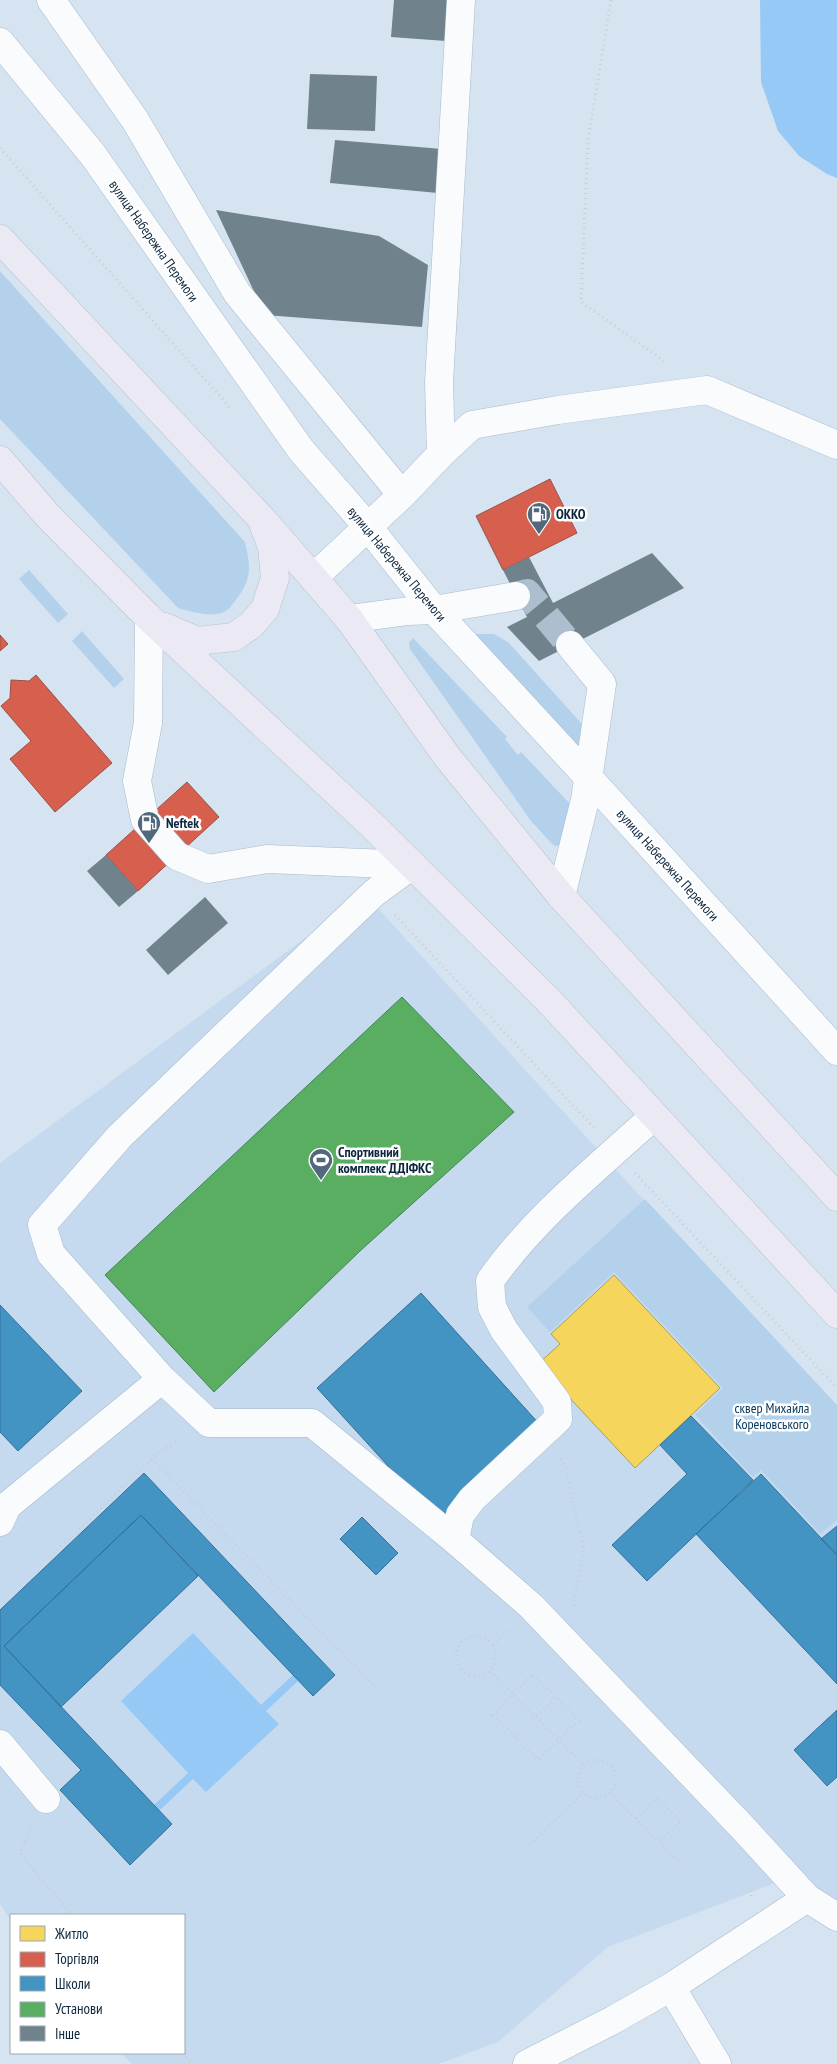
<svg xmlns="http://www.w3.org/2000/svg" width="837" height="2064" font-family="'PT Sans Narrow',sans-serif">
	<rect width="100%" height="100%" fill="#d6e4f2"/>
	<path fill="#c5daef" d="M365,894L837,1412V1907L783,1880L608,1947L498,2042L439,2064H132L121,2053H184V1915H11V1921L0,1904V1163Z"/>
	<path fill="#b4d1ec" d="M0,271L245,542C251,567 252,580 235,601C230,608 226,613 217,614C204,616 190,611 178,608L0,419Z
		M29,570L68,614L58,623L19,579Z
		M82,631L124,679L114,688L72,641Z
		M465,634H494L509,643L581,723L586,737L582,758Z
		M413,638L507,737L505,739L518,755L521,752L573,807L564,844L556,846L552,844L531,821L410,649L409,643Z
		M645,1199L837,1405V1520L820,1534L761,1470L753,1477L695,1415L723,1388L614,1272L550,1332L527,1307Z"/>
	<path fill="#96c9f6" d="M760,0H837V178L827,174L799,156L778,131L761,82Z
		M193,1633L261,1705L293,1675L298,1681L266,1711L279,1724L206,1792L193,1779L160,1810L154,1805L188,1773L121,1701Z"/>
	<path fill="#f6d55c" stroke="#b0a053" d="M614,1275L720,1388L635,1468L538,1364L560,1344L551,1334Z"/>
	<path fill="#d6604d" stroke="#994f48" d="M550,479L577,533L503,570L476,516Z
		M0,635L8,644L0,651Z
		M36,675L112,763L55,812L10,759L31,741L1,706L10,698L11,680L29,681Z
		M187,782L219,817L138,891L106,855Z"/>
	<path fill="#4393c3" stroke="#32729b" d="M421,1293L542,1427L439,1522L317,1388Z
		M0,1305L82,1391L18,1451L0,1432Z
		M691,1416L753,1480L647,1581L612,1545L687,1474L660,1445Z
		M144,1473L335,1675L313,1696L141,1515L4,1646L172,1824L130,1865L60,1790L81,1770L0,1685V1610Z
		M761,1474L837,1555V1684L696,1534Z
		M141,1515L198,1576L61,1707L4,1646Z
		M362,1517L398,1553L376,1575L340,1539Z
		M837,1526V1555L821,1539Z
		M837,1710V1777L827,1786L794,1750Z"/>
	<path fill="#5aae61" stroke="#428556" d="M402,997L514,1112L360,1251L214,1392L105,1275Z"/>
	<path fill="#70828c" d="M394,0H449L446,41L391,37Z
		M310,74L377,76L375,131L307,129Z
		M335,140L442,149L438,193L330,183Z
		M216,210L379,236L428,265L422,327L265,315Z
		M652,553L684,588L539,661L507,627L527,617L503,570L529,557L553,603Z
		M106,855L138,891L119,907L87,871Z
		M205,897L228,923L168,975L146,950Z"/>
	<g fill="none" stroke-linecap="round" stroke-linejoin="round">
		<path stroke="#adbece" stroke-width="28" stroke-dasharray="28 14" stroke-linecap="butt" d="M516,596L527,593L570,645"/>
		<g stroke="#a7bacb" stroke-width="29">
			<path id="minor" d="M51,0L135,120L237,293L402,495
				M0,42L93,155L301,450L368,527L434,610L588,777L837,1051
				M441,454L472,425L558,410L707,390L837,445
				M313,578L402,495L441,454L439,382L461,0
				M149,618L148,723L137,781L145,820L177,856L208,869L267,859L412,865
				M349,619L408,611L434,610L516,596
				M412,865L374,893L120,1136L42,1225L51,1254L162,1379L209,1423H312L455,1540L531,1606L744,1829L807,1898
				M561,896L585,800L602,684L570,645
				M0,1522L7,1506L162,1379
				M455,1540L460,1515L472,1499L558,1419L557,1402L504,1330L492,1307L490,1281C534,1218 597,1168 654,1116
				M0,1744L46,1799
				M671,1987L717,2064
				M527,2064L613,2020L671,1987L807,1898L837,1917"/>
		</g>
		<g stroke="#b7c2cc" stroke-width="29">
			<path id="major" d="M0,239L261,518L349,619L448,758L561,896L837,1197
				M0,460L47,515L149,618L374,827L550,1002L837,1314
				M165,627L197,641L234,637L251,625L265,609L275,578L272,547L264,526"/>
		</g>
		<path stroke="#c8ced3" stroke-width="3" stroke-dasharray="1 4" stroke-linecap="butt" d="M611,0L588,140L581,302L667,363
			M0,148L232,410
			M395,915L594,1128
			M635,1173L837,1388
			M152,1459L378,1690
			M561,1459L565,1466L584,1549L573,1606
			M50,1557L160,1451L181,1439
			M456 1656a20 20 0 1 1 40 0a20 20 0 1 1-40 0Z
			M493,1646L510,1628
			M490,1671L583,1765
			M533,1674L579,1720L538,1760L493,1715Z
			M515,1737L556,1697
			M578 1779a19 19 0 1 1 38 0a19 19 0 1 1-38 0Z
			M610,1793L684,1867
			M636,1819L657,1798L681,1821L659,1842
			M32,1827L20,1853L71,1915
			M526,1848L583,1793
			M751,1885V1898
			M183,2053L192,2064"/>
		<use href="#minor" stroke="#f9fbfd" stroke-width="28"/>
		<use href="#major" stroke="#ebe9f4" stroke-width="28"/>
	</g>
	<defs>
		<g id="fuel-pin" transform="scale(1.25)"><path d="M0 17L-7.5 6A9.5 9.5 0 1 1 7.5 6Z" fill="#52687c" stroke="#fff"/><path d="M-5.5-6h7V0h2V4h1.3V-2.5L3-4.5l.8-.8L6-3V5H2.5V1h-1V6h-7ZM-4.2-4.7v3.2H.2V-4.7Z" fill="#fff"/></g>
		<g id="stadium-pin" transform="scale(1.25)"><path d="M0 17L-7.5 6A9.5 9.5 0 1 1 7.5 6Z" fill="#52687c" stroke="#fff"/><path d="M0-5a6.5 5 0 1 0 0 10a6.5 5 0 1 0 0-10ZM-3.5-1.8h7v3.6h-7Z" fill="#fff"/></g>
	</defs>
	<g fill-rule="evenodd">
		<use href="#fuel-pin" x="539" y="514"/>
		<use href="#fuel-pin" x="149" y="823"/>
		<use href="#stadium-pin" x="321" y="1160"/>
	</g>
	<g text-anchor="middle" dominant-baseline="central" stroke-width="5" stroke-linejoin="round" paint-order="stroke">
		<g font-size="14" fill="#0b263d" stroke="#fff">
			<text transform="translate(154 241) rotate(55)">вулиця Набережна Перемоги</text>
			<text transform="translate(397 564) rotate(50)">вулиця Набережна Перемоги</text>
			<text transform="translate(668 865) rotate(48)">вулиця Набережна Перемоги</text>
		</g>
		<g font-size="14" font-weight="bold" fill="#0b263d" stroke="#fff" text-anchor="start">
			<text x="556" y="514">OKKO</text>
			<text x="166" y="823">Neftek</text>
			<text x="338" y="1152">Спортивний<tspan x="338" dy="16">комплекс ДДІФКС</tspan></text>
		</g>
		<g font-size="14" fill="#093b61" stroke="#fff">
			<text x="772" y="1408">сквер Михайла<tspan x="772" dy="16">Кореновського</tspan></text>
		</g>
	</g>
	<rect x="10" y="1914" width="175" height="140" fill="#ffffff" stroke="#9da8b1"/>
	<rect x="20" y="1926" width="25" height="15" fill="#f6d55c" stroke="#9da8b1"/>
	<text x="55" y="1939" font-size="15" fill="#0b263d">Житло</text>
	<rect x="20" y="1952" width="25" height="15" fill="#d6604d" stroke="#9da8b1"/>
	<text x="55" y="1964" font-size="15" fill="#0b263d">Торгівля</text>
	<rect x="20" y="1976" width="25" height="15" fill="#4393c3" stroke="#9da8b1"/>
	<text x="55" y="1989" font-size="15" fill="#0b263d">Школи</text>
	<rect x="20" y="2002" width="25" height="15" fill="#5aae61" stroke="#9da8b1"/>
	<text x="55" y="2014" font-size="15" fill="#0b263d">Установи</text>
	<rect x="20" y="2026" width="25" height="15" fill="#70828c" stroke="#9da8b1"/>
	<text x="55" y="2039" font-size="15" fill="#0b263d">Інше</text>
</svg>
